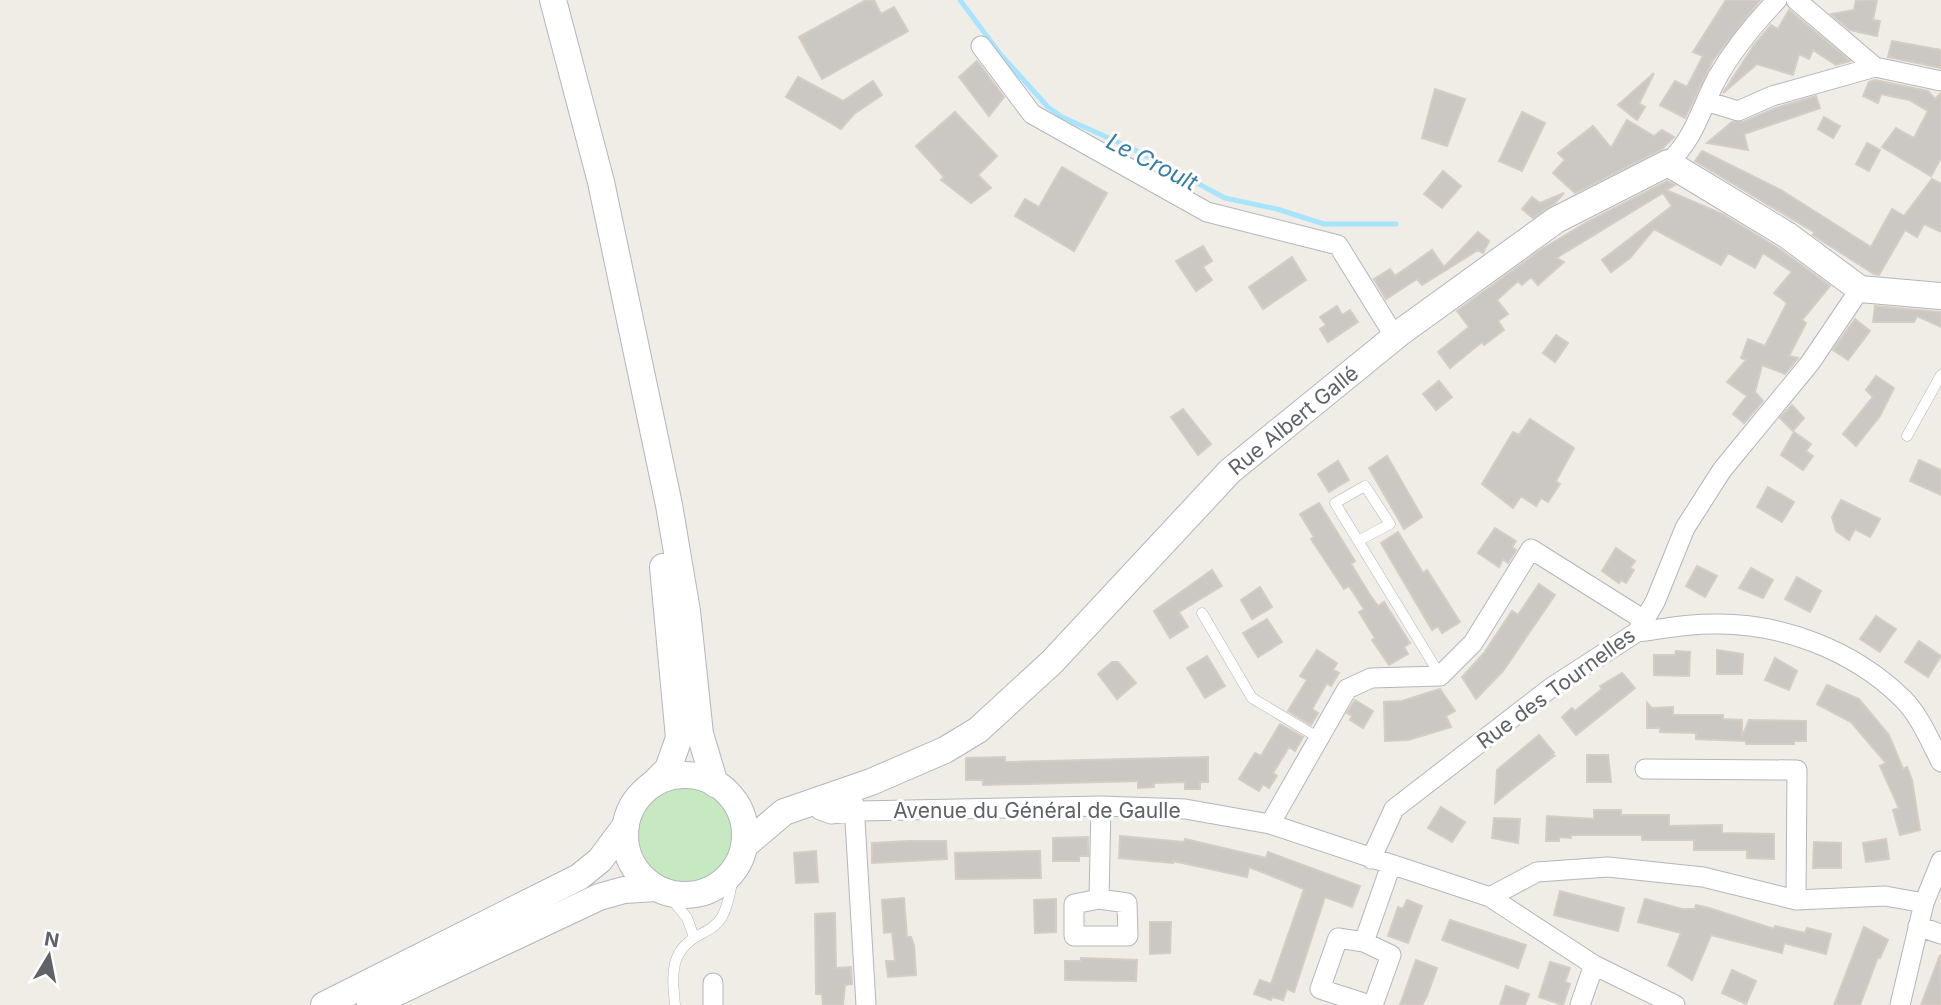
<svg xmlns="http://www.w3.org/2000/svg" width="1941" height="1005" font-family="Inter,sans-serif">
	<rect width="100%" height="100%" fill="#f0ece6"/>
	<path fill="#c7e9c1" d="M634 835a50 50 0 1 1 100 0a50 50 0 1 1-100 0Z"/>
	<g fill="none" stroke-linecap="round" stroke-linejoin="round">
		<path stroke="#a7e5ff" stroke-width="5" d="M960,0L1001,55L1048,107L1062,117L1131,148L1225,198L1277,209L1324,224H1396"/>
	</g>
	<path fill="#cbc7c2" stroke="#d5cdc4" stroke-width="2" d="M866,0H874L881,14L894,7L908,31L822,79L799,37Z
		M1726,0H1760L1713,60L1685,118L1660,105L1675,81L1687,87L1703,56L1693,52Z
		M1856,0H1877L1873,20L1880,21L1877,36L1850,30L1831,14L1854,10Z
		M1789,10L1850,61L1836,65L1813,50L1809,59L1799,54L1793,75L1757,64L1723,93L1754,45L1771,25L1778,29Z
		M1892,41L1941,50V68L1888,57Z
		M977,61L1004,97L989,116L959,77Z
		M1654,73L1639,104L1645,107L1637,120L1618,105Z
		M798,77L843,101L873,81L882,95L854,114L841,129L786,97Z
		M1875,80L1928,91L1935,99L1941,93V158L1931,176L1882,147L1896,128L1914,138L1928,111L1909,100L1881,94L1878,103L1863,96L1869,82Z
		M1435,89L1465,99L1447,146L1422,138Z
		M1816,96L1820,108L1744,134L1748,150L1707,143L1732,122H1743L1776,108Z
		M955,112L997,156L978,175L991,188L971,203L941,180L944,177L916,146Z
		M1522,112L1545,123L1522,171L1499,161Z
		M1824,117L1840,126L1833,138L1818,129Z
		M1627,120L1654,136L1662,130L1674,137L1662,149L1575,193L1553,173L1565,160L1558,153L1593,126L1611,148Z
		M1867,143L1880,150L1869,171L1856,164Z
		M1702,151L1781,190L1871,247L1892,209L1904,216L1932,179L1941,184V232L1924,224L1917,237L1905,230L1879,275L1874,274L1813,235L1814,232L1695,161Z
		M1062,167L1107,193L1074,251L1015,216L1025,199L1039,207Z
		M1443,171L1461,186L1442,208L1424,194Z
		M1667,181L1675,185L1666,190L1722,214L1778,248L1830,286L1802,320L1806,323L1789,356L1798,358L1785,374L1762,365L1755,392L1763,401L1744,423L1733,414L1747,396L1727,382L1746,360L1741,358L1748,339L1765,346L1787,303L1774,293L1792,272L1763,253L1755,268L1728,253L1721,265L1654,229L1630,258L1611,272L1602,260L1672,206L1663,193L1556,258L1564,262L1538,285L1531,277L1522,285L1518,281L1497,300L1508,314L1498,321L1504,330L1484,345L1482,342L1450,368L1438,352L1469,327L1457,311L1542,249L1587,222Z
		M1564,193L1555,203L1533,218L1522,209L1532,197L1540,203Z
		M1478,232L1489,241L1483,253L1478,250L1422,285L1417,279L1386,299L1374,279L1390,269L1395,276L1432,250L1444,267Z
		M1203,246L1212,261L1203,267L1212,280L1196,291L1176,261Z
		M1292,257L1306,280L1263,309L1249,287Z
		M1337,306L1342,315L1350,310L1358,322L1328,342L1320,329L1326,325L1320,317Z
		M1875,306L1941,312V327L1917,316L1914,322H1873Z
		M1855,319L1870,331L1848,360L1833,350Z
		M1556,335L1568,343L1555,362L1543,353Z
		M1876,376L1894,388L1880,416L1856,446L1843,434L1873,397L1866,390Z
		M1439,381L1452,397L1436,410L1423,394Z
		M1792,405L1804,418L1793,431L1780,418Z
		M1183,409L1211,444L1198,455L1171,417Z
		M1530,419L1574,448L1556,481L1560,484L1548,502L1541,498L1536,506L1521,496L1513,508L1482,484L1513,432L1519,435Z
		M1794,432L1811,444L1806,451L1813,456L1803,470L1781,455Z
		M1387,456L1422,517L1404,529L1369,468Z
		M1919,460L1941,470V495L1910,481Z
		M1338,461L1349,480L1329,492L1318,474Z
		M1768,487L1794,502L1782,522L1757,507Z
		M1841,500L1880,519L1870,537L1855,529L1849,540L1836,531L1832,517Z
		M1319,503L1355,561L1351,564L1370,595L1378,606L1384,602L1410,643L1404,647L1408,654L1389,665L1372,640L1375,638L1359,612L1364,609L1349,586L1344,589L1311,539L1314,537L1300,514Z
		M1495,528L1516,541L1512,547L1516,550L1508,563L1503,559L1499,567L1478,553Z
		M1398,532L1423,573L1427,570L1460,622L1442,633L1438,626L1432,630L1381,543Z
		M1616,548L1635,561L1630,568L1634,570L1626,583L1621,580L1619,583L1602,571Z
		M1697,566L1717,576L1705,597L1686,586Z
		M1751,568L1773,580L1763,598L1739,588Z
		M1212,570L1222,586L1179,612L1188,627L1170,638L1154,611Z
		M1797,577L1821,591L1810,612L1785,599Z
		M1539,584L1555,595L1503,671L1476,699L1462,677L1484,653L1512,611L1518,615Z
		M1260,587L1272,607L1252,619L1241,600Z
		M1876,616L1896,629L1880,652L1860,639Z
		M1267,619L1282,642L1258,657L1243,633Z
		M1919,641L1941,656L1928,677L1905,662Z
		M1317,650L1337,663L1333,670L1339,673L1331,686L1327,683L1312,709L1318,713L1311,725L1288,711L1307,680L1300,676Z
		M1717,650L1743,654L1742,674H1717Z
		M1676,651L1690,652L1689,676L1654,675V655H1675Z
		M1207,656L1225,686L1205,698L1187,668Z
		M1775,658L1797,671L1789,690L1765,680Z
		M1112,662H1118L1136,683L1117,699L1098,674Z
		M1622,673L1635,688L1576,735L1562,717L1572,708L1575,711L1602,689L1600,686Z
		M1827,685L1859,699L1889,735L1903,769L1907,767L1912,780L1920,830L1900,835L1893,810L1899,808L1880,766L1886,763L1851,722L1817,704Z
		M1440,689L1455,711L1446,716L1451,727L1408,740L1385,741L1384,702L1402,701Z
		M1355,700L1373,711L1363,728L1350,720L1352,716L1347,713Z
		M1647,703L1652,708L1673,707V715H1723V719L1742,720V737L1749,720L1806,721V741H1794V744H1746V741L1696,739V733L1660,732V728H1647Z
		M1280,724L1303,737L1295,751L1289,747L1273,773L1277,776L1269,788L1263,784L1259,791L1239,779L1255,753L1261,756Z
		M1539,735L1554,753L1551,756H1554L1495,803L1497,770Z
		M1587,755H1608L1611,782H1587Z
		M1005,757V762L1208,757V782H1200V789H1185V782L1154,783V787L1138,788V781L983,785V780H966V758Z
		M1441,807L1465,822L1452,842L1428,828Z
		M1594,810H1621V815H1669V826L1722,825V833L1774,834V859L1747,858V850H1694V840H1642V835H1571V838L1559,837V841H1546L1547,816L1594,819Z
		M1494,818L1520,819L1518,843L1492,838Z
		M1120,836L1184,842L1185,839L1266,858L1268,852L1360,886L1352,907L1325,897L1294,992L1287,989L1283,1000L1272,997L1271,1000L1254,994L1260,980L1271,984L1304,889L1249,867L1247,877L1173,861V863L1119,858Z
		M1088,837V856H1079V861H1053V838Z
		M1886,839L1889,859L1866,862L1863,843Z
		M909,841H946L947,859L872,863V843Z
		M1814,842L1841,843V868H1813Z
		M816,851L818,882L796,883L794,853Z
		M1040,851L1041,878L956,879L955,853Z
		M1560,891L1624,908L1618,931L1554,915Z
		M904,898L907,937H911L914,945L916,975L888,977L886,961H895L892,932L884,933L882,900Z
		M1056,899V932L1035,933L1034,900Z
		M1645,899L1682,909H1695L1696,905L1709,908L1774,929L1775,926L1805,933L1807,928L1831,934L1826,954L1784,943L1782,953L1711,935L1692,980L1668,965L1681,933L1638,922Z
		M1407,900L1422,906L1408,943L1388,936L1398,907L1403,909Z
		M835,913L836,968L851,967L852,984L845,985L843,1005H823L822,994H816L815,914Z
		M1450,920L1526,945L1518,968L1442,940Z
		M1150,922H1171L1170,953L1150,954Z
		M1864,927L1888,940L1880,958L1878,957L1860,1005H1834Z
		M1940,955L1941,1005H1921Z
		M1081,958L1137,960L1136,981L1065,980V961H1081Z
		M1416,960L1437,968L1427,996L1422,1005H1400Z
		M1550,962L1570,968L1565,982L1570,984L1563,1005L1539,997Z
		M1732,970L1756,981L1746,1004L1722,993Z
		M1506,986L1529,994L1525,1005H1500Z"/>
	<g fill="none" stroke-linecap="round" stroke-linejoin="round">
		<g stroke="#b3b7bb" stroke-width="11">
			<path id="lane" d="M1907,436L1941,375
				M1358,541L1390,524L1365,486L1335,503L1440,675
				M1202,613L1252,698L1319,738
				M666,892L687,918L694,937
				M675,1005C672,974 669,950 701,934C710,929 717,925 722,917C730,903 731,884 735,868"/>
		</g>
		<g stroke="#b3b7bb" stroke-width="21">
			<path id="street" d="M1796,0L1875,67L1941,81
				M981,46L1032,114L1207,212L1338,245L1395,337
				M1706,101L1738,111L1772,96L1875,67
				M1668,163C1695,138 1700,110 1717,78C1734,48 1753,25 1777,0
				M1637,632C1661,629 1687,624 1711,624C1780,622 1853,650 1902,698C1919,714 1930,741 1941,762
				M1645,769L1797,770L1796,900
				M816,803L820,810L831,814L860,811L856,808
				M854,804L866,1005
				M860,811L1101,806L1185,809L1270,824L1490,897L1594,965L1675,1005
				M1270,824L1347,689L1371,678L1440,676L1473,643L1531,549L1644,620
				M1371,859L1394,809L1552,687L1637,632L1655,602L1685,528L1722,470L1810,363L1860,289
				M1490,897L1537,872L1608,867L1703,877L1796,900L1885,896L1924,903
				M1099,899L1127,903L1128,936H1074V904L1099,899L1101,806
				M1918,926L1941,934
				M1364,942L1391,865
				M713,983V1005
				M1370,1005L1320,989L1338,938L1364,942L1391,955L1373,1005
				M1580,1005L1594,965
				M1900,1005L1924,903L1941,861"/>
		</g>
		<g stroke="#b2b7bb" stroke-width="28">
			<g id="secondary">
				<path d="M553,0L601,182L669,505L687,611L700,734L715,784"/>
				<circle cx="685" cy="835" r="60"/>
				<path d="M653,784L668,769L679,738L663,567"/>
				<path id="s1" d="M745,845L784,812L871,782L945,750L978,730L1052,662L1230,471L1401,332L1556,220L1668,163L1787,235L1860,289L1941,296"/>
				<path d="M324,1005L579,877L600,860L626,825"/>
				<path d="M370,1005L599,897L624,890L656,888"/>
			</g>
		</g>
		<use href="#lane" stroke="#fff" stroke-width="10"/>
		<use href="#street" stroke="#fff" stroke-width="19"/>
		<use href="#secondary" stroke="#fff" stroke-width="26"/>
	</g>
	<g text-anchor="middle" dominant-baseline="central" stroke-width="6" stroke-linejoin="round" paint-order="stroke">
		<g font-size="21" fill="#5d6367" stroke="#fff">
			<text stroke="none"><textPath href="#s1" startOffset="705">Rue Albert Gallé</textPath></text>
			<text transform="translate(1556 688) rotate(-36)">Rue des Tournelles</text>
			<text x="1037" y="810">Avenue du Général de Gaulle</text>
		</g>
		<g font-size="23" font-style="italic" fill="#387da5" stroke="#fff">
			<text transform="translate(1152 162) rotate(27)">Le Croult</text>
		</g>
	</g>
	<g transform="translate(49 956) rotate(10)" stroke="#ffffff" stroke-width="5" paint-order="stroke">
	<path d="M0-5L12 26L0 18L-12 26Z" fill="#5d6367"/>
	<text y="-10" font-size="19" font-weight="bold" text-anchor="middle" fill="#5d6367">N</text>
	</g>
</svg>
